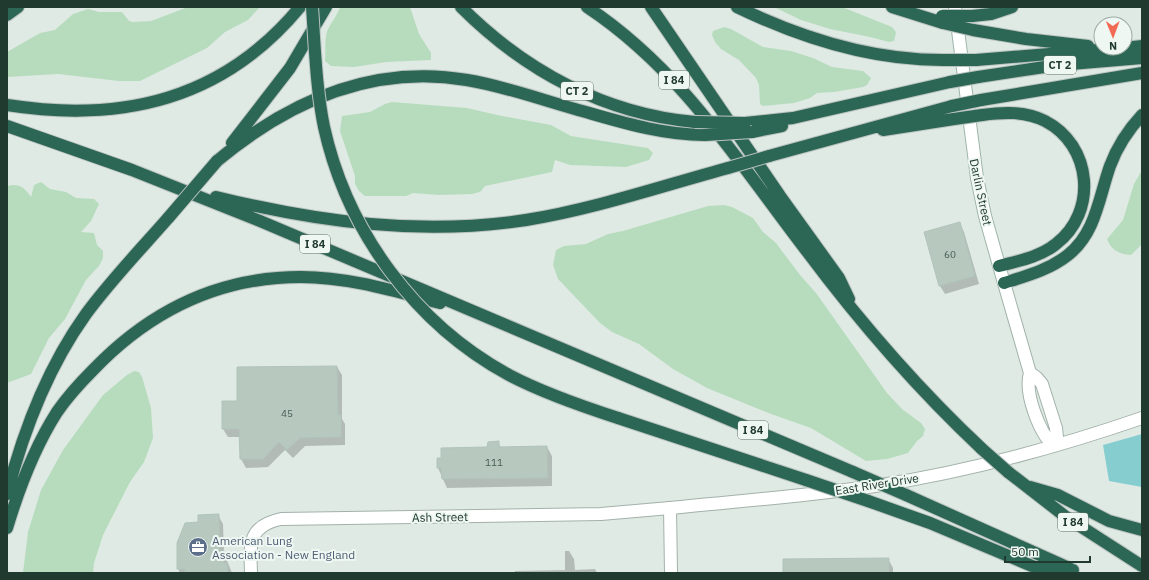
<svg xmlns="http://www.w3.org/2000/svg" width="1149" height="580" font-family="'IBM Plex Sans',sans-serif">
	<rect width="100%" height="100%" fill="#dfeae4"/>
	<path fill="#b7dcbd" d="M188,7H260L248,20L225,32L207,48L140,81H119L58,74L7,77V52L40,33L55,30L73,14L88,9L99,12H122L129,21L133,22L151,21Z
		M340,7H410L419,34L431,53V60L386,62L354,67L331,66L325,61C326,51 324,38 328,29C332,21 337,16 340,7Z
		M774,7H842L892,27L896,32L894,41L889,42L870,37L830,29L801,20Z
		M724,27L731,29L763,47L791,51L813,58L832,67L863,71L871,78L867,85L863,87L834,92L817,93L810,98L794,103L763,106L760,104L759,85L756,78L739,60L721,49L715,42L712,35L713,31Z
		M392,102L467,108L497,115L551,125L571,136L648,148L653,153L649,160L626,167L570,165L555,160L552,172L485,186L480,192L472,194L439,195L413,193L406,196H365L359,191L355,184V176L340,131L342,116L370,112L385,104Z
		M1142,170V244L1131,255C1119,254 1111,250 1107,239L1123,220L1134,184Z
		M41,182L50,189L66,192L76,198L94,199L99,204L91,221L81,232L94,233L97,245L103,251V258L99,266L86,280L65,319L49,338L31,374L7,383V186C19,183 24,187 31,197L34,185Z
		M724,205L732,207L753,218L763,232L776,243L800,275L816,293L887,393L902,409L921,423L925,429L923,436L917,441L908,453L887,459L866,461L811,428L771,414L707,388L673,369L639,344L612,332L600,323L558,279L553,265L556,250L564,246L586,244L608,234L623,231L708,206Z
		M134,371L139,372L142,377L151,408L153,438L144,462L130,482L103,535L94,563L93,573H23L28,532L41,490L63,450L103,395L127,375Z"/>
	<path fill="#86cdd0" d="M1142,434V487L1109,481L1103,445Z"/>
	<path fill="#0003" d="M959,223L964,232L979,284L945,294L940,286Z
		M337,367L342,375V419L345,424V445L305,446L293,458L285,450L268,467L246,468L241,459L240,437H228L223,429L238,402Z
		M498,442L501,448L547,447L552,456V486L447,488L438,468L488,448Z
		M218,515L223,524L224,553L232,573H180L178,569V543L199,523Z
		M565,551H569L574,559L575,570L595,569L597,573H515V571L565,570Z
		M888,559L893,568V573H784Z"/>
	<path fill="#b7c8bf" stroke="#b1c4ba" d="M960,222L975,276L939,286L924,232Z
		M337,366L338,415H341V437L300,438L287,450L279,442L263,459H240L239,429H222V401H237V367Z
		M499,441V447L547,446L548,478L442,479L441,468H437V458H441V448L487,447L488,442Z
		M219,514L220,551H224V563H227L228,573H185V569H177V543L185,523L198,522V515Z
		M889,558V573H783V559Z"/>
	<g fill="none" stroke-linecap="round" stroke-linejoin="round">
		<g stroke="#a2b2aa" stroke-width="14">
			<path id="minor" d="M251,573C250,544 248,526 281,519L601,514L670,508"/>
		</g>
		<g stroke="#a2b2aa" stroke-width="14">
			<path id="tertiary" d="M1004,283L1030,373C1024,392 1039,433 1054,446
				M1030,373L1037,378L1042,384L1056,428L1057,437L1054,446
				M671,573L670,508C738,501 807,496 875,486C966,472 1055,448 1142,418"/>
		</g>
		<g stroke="#9eb6ab" stroke-width="14">
			<path id="secondary" d="M955,7L977,178L985,216L1004,283"/>
		</g>
		<g stroke="#bcc4c1" stroke-width="14">
			<path id="motorway" d="M461,7C525,71 605,114 695,122
				M587,7C681,69 739,163 806,250C859,321 917,388 982,449
				M651,7L780,196L839,278L849,299
				M737,7C801,38 875,61 947,60
				M892,7L943,23
				M7,15L18,7
				M972,16L991,14L1012,7
				M973,30L1026,39L1088,46
				M1125,48L1142,46
				M976,60L1121,48
				M978,77L1058,65L1142,58
				M981,100L1142,73
				M7,105C122,123 223,100 300,7
				M982,115C1004,112 1025,111 1045,121C1092,145 1098,212 1056,244C1040,257 1018,261 999,266
				M745,123L793,118L950,82
				M7,126L132,170L260,221L853,472
				M883,130L954,119
				M752,132L782,126
				M232,143L290,68L326,7
				M769,156L952,106
				M217,161C289,101 372,64 467,80C504,86 539,99 575,109C618,121 660,135 705,135
				M216,197C318,222 421,236 526,220C594,209 662,186 728,168
				M1004,283C1026,276 1049,270 1068,255C1096,233 1099,197 1110,166C1117,147 1128,130 1142,115
				M618,418L806,480
				M1008,472L1066,517L1142,566
				M1030,487L1058,495L1109,521L1142,530
				M7,494C23,432 48,367 86,314C111,280 141,249 169,217
				M906,495L1069,568
				M868,501L930,523L1032,566L1050,570H1073
				M7,528C19,488 34,448 57,412C68,396 81,382 94,369C150,311 219,277 301,277C348,277 394,291 440,303"/>
		</g>
		<use href="#minor" stroke="#fff" stroke-width="12"/>
		<use href="#tertiary" stroke="#fff" stroke-width="12"/>
		<use href="#secondary" stroke="#fff" stroke-width="12"/>
		<use href="#motorway" stroke="#2c6654" stroke-width="12"/>
		<g stroke="#bcc4c1" stroke-width="14" stroke-linecap="butt">
			<path id="motorway-bridge" d="M312,7C315,47 316,88 324,127C347,231 415,324 509,375C543,393 581,406 618,418
				M942,16H972
				M943,23L973,30
				M947,60H976
				M950,82L978,77
				M952,106L981,100
				M954,119L982,115
				M695,122L745,123
				M705,135L752,132
				M728,168L769,156
				M169,217L217,161
				M982,449L1008,472
				M853,472L906,495
				M806,480L868,501"/>
		</g>
		<use href="#motorway-bridge" stroke="#2c6654" stroke-width="12"/>
	</g>
	<defs>
		<g id="office-disc" transform="scale(1)"><circle r="9.5" fill="#5c6f8a" stroke="#eff7f2"/><path d="M-6-3h4V-5.5h4V-3h4V5H-6ZM-1-4.5V-3h2v-1.5ZM-6 0V1H6V0Z" fill="#fff"/></g>
	</defs>
	<g fill-rule="evenodd">
		<use href="#office-disc" x="198" y="547"/>
	</g>
	<g text-anchor="middle" dominant-baseline="central" stroke-width="4" stroke-linejoin="round" paint-order="stroke">
		<g font-size="10" fill="#465e54">
			<text x="950" y="254">60</text>
			<text x="287" y="413">45</text>
			<text x="494" y="462">111</text>
		</g>
		<g fill="#eff7f2" stroke="#5e736a" stroke-width="1">
			<rect x="1044" y="56" width="32" height="18" rx="3"/>
			<rect x="659" y="71" width="30" height="18" rx="3"/>
			<rect x="561" y="82" width="32" height="18" rx="3"/>
			<rect x="300" y="235" width="30" height="18" rx="3"/>
			<rect x="738" y="421" width="30" height="18" rx="3"/>
			<rect x="1058" y="513" width="30" height="18" rx="3"/>
		</g>
		<g font-size="11" font-weight="bold" fill="#203a30">
			<text x="1060" y="65">CT 2</text>
			<text x="674" y="80">I 84</text>
			<text x="577" y="91">CT 2</text>
			<text x="315" y="244">I 84</text>
			<text x="753" y="430">I 84</text>
			<text x="1073" y="522">I 84</text>
		</g>
		<g font-size="12" fill="#203a30" stroke="#eff7f2">
			<text transform="translate(981 192) rotate(78)">Darlin Street</text>
			<text transform="translate(877 484) rotate(-9)">East River Drive</text>
			<text transform="translate(440 517) rotate(-1)">Ash Street</text>
		</g>
		<g font-size="12" fill="#4e5e75" stroke="#eff7f2" text-anchor="start">
			<text x="212" y="540">American Lung<tspan x="212" dy="14">Association - New England</tspan></text>
		</g>
	</g>
	<rect width="1149" height="580" fill="none" stroke="#203a30" stroke-width="16"/>
	<g transform="translate(1113 36) rotate(179)"><circle r="19" fill="#eff7f2" stroke="#9caba4"/>
	<path d="M0-3L7 15L0 10L-7 15Z" fill="#f26a55"/>
	<text y="-6" font-size="11" font-weight="bold" text-anchor="middle" fill="#203a30">N</text>
	</g>
	<path d="M1005 556v6h85v-6" fill="none" stroke="#203a30" stroke-width="2"/>
	<text x="1011" y="556" font-size="12" fill="#203a30" stroke="#eff7f2" stroke-width="3" paint-order="stroke">50 m</text>
</svg>
